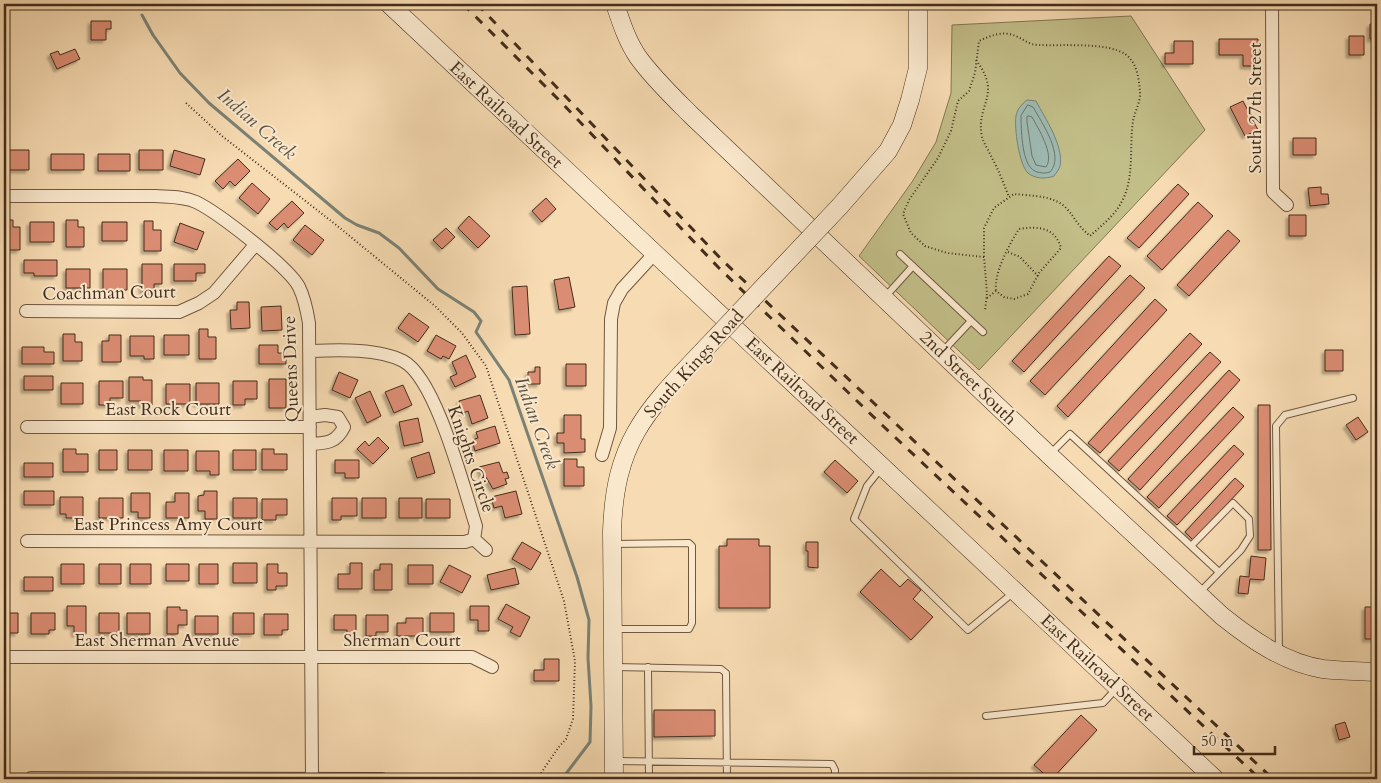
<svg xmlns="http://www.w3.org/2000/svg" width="1381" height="783" font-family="Cardo,serif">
	<defs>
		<filter id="shadow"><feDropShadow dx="-3" dy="3" stdDeviation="1" flood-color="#0004"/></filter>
	</defs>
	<rect width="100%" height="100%" fill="#f7dbb2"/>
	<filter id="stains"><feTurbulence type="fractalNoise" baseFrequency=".004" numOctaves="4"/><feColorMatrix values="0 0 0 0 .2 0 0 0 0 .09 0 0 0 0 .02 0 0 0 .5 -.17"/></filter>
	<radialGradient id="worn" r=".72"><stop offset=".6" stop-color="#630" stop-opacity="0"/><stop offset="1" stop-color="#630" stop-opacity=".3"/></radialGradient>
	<path fill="#c2be88" stroke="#827652" d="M1131,16L1205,130L979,370L859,256L912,182L936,142L951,93L952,25Z"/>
	<path fill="#9ebab3" stroke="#7a8276" d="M1027,100L1036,101C1045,118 1064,146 1060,166C1059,170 1056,173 1054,176C1046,179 1035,179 1028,173C1019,165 1014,127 1016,116C1017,109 1022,104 1027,100Z"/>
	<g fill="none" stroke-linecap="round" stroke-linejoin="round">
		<path stroke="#707467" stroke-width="1" d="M1028,105L1033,107C1042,123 1065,156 1050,172C1044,174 1035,173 1031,168C1022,159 1021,129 1021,116Z
			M1029,116L1032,117C1038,128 1055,155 1046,167L1036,165L1032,156L1027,122V117Z"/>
		<path stroke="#7a8276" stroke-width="3" d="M142,15L153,35L180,73L209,103L345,218L357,225L379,233L399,248L438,289L474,312L481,321L476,332L509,380L577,577L589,620L588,658L591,706L590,742L562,779"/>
	</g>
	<path fill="#db8d73" stroke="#432d1b" filter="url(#shadow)" d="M91,21H111V29H106V40H91Z
		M1370,24H1377V39H1370Z
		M1349,36H1364V55H1349Z
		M1219,39H1258V66H1243V55H1219Z
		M1174,41H1193V64H1165V53H1174Z
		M75,49L80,59L57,69L50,54L58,51L60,55Z
		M1243,101L1258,130L1245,136L1230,107Z
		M1293,138H1316V155H1293Z
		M4,150H29V170H4Z
		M139,150H163V170H139Z
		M174,150L205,159L200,175L170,166Z
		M51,154H84V170H51Z
		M98,154H130V171H98Z
		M238,159L250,171L235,186L230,181L223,189L215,181Z
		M252,183L270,199L258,214L239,198Z
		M1178,184L1189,194L1139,248L1127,238Z
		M1321,187V194H1328L1329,204L1310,206L1308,188Z
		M546,198L556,209L542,222L532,211Z
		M292,201L304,213L288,228L284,223L277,230L269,223Z
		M1198,202L1213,216L1162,270L1147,256Z
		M1289,215H1306V236H1289Z
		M469,216L490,236L478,248L458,228Z
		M4,220H13V227H20V250H4Z
		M66,220H78V227H84V247H66Z
		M144,221H153V230H161V251H144Z
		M30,222H54V242H30Z
		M102,222H127V241H102Z
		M180,223L204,232L197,250L174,242Z
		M305,225L324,240L312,255L293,240Z
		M446,228L455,237L442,249L433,240Z
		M1228,230L1240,241L1189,296L1177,285Z
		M1109,256L1121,266L1024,372L1012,361Z
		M24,260H57V276H34V273H24Z
		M142,264H162V284H154V291H142Z
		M174,264H205V273H196V281H174Z
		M66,269H90V288H66Z
		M103,269H127V290H103Z
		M1130,275L1145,288L1045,395L1030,381Z
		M569,277L575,307L559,310L554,280Z
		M527,286L530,334L515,335L512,287Z
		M1155,299L1167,310L1068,417L1057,406Z
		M237,302H249L250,328L231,329L230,310H237Z
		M281,306L282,330L262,331L261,307Z
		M409,313L429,327L418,342L398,328Z
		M199,329H208V337H216V359H199Z
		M1190,333L1202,344L1100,453L1088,443Z
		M63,334H75V342H82V361H63Z
		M109,335H121V362H102V341H109Z
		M164,335H189V355H164Z
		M436,335L456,346L449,359L443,356L441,359L427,351Z
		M130,336H154V359H144V356H130Z
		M259,345H278V353H286V364H259Z
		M22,347H44V352H54V364H22Z
		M1325,350H1343V371H1325Z
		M1210,352L1221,362L1119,471L1108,461Z
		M466,355L476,377L455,387L450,377L457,374L452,362Z
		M566,364H586V386H566Z
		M535,367H540V384H528V372H535Z
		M1229,370L1240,380L1140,490L1128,479Z
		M339,372L358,380L350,398L332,390Z
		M24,376H53V390H24Z
		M129,377H143V380H152V405H141V401H129Z
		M269,379H286V408H269Z
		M99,381H123V398H110V405H99Z
		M233,381H257V399H245V405H233Z
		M61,383H83V404H61Z
		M196,383H219V404H196Z
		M166,384H190V404H166Z
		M403,385L412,405L394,413L385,392Z
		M370,391L381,416L367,423L355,398Z
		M480,395L488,418L472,424L468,411L463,413L459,401Z
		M1258,405H1270L1271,550H1258Z
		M1233,407L1244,417L1159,508L1147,497Z
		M564,415H581V439H585V452L564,453V443H557V433H564Z
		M1358,417L1368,432L1356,440L1346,425Z
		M418,418L423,442L404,446L399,422Z
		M495,426L500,443L475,451L472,440L478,438L476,432Z
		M378,437L389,448L373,464L357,449L365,441L369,446Z
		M1234,445L1244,454L1177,525L1167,516Z
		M63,449H76V454H88V472H63Z
		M262,449H274V454H287V470H262Z
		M99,450H117V470H99Z
		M128,450H152V470H128Z
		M164,450H188V471H164Z
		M233,450H256V470H233Z
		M196,451H219V475H210V471H196Z
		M429,452L435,473L417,478L411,458Z
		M564,459H577V467H584V486H564Z
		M335,460H359V478H345V473H335Z
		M835,460L858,481L847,493L824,472Z
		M499,462L503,473L507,472L509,478L505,479L507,484L493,489L486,477H483L479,467Z
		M24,463H53V477H24Z
		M1235,478L1244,486L1193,540L1185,532Z
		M24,491H54V505H24Z
		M204,491H217V519H205V511H198V496L204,495Z
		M516,491L522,514L505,518L502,506L494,508L491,497Z
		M131,493H150V518H138V512H131Z
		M175,493H189V518H166V502H175Z
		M60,497H83V518H66V514H60Z
		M99,498H123V518H99Z
		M233,498H257V518H233Z
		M332,498H357V516H341V520H332Z
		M362,498H386V518H362Z
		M399,498H422V518H399Z
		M262,499H287V515H276V520H262Z
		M426,499H450V518H426Z
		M727,539H759V546H770V608H719V546H727Z
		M522,542L541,553L531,570L512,559Z
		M806,542H818V568L808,567V551H806Z
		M1251,556L1266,558L1264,580L1250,579L1248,594L1238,593L1240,576L1249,577Z
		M233,563H257V583H233Z
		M350,563H362V589H338V574H350Z
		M61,564H84V584H61Z
		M99,564H121V584H99Z
		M130,564H151V584H130Z
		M166,564H189V581H166Z
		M199,564H218V584H199Z
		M267,564H278V573H287V586H276V590H267Z
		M380,564H392V590H374V570H380Z
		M408,565H433V584H408Z
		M449,565L471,576L462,593L440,582Z
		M515,568L519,584L491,590L487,575Z
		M881,569L900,587L908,579L921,590L913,599L933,617L911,640L860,592Z
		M24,577H53V591H24Z
		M506,604L530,617L520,637L510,632L513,627L498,619Z
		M67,606H86V634H74V626H67Z
		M470,606H489V631H478V620H470Z
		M167,607H180V610H187V625H178V634H167Z
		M1365,607H1377V639H1365Z
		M4,613H18V633H4Z
		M31,613H55V630H49V634H31Z
		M99,613H119V633H99Z
		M127,613H150V634H127Z
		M233,613H254V634H233Z
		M430,613H454V632H430Z
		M264,614H288V630H282V635H264Z
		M334,615H356V636H347V630H334Z
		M366,615H388V632H376V636H366Z
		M195,616H218V634H195Z
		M406,618H423V636H397V623H406Z
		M544,659H559V681H534V670H544Z
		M654,710H715V736L654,737Z
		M1081,715L1097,730L1052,779H1050L1034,765Z
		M1345,722L1350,737L1339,740L1335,725Z"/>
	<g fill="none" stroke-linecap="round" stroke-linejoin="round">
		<g stroke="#705841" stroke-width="8">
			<path id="lane" d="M900,254L983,332
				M885,297L913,266
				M943,351L971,321
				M1049,455L1070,434L1191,546L1233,503L1249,519L1250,536L1241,550L1199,593
				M882,467L867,486L854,519L968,630L1014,592
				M613,544L689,543L692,546V623L689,629H615
				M1191,546L1219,572
				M1279,651L1276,426L1285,415L1353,398
				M614,667L721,669L726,673L727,779
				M648,667L649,779
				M986,716L1103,703L1117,688
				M615,761L832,764L835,770V779"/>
		</g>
		<g stroke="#705841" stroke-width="14">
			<path id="street" d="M1272,4L1273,192L1287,205
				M4,196H155C168,197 183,196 196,202C217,212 289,267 299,287C305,299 307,311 309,323L312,779
				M26,311L179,312L199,303L214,293L255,245
				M310,417L325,415L338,417L344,427C336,443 327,443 310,444
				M27,427H310
				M602,455L610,428L611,319L614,303L622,289L655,253
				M474,539L486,550
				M27,541L453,542H465L474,539L476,526C464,489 436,378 403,361C378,348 337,350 309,351
				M4,657H472L492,667
				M31,778L382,779"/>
		</g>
		<g stroke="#432d1b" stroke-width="19">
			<path id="secondary" d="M389,4L1215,779
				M615,4C621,22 627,41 638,57C653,78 673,97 691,115L1049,455L1222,616C1252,640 1285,663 1323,669C1341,671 1359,671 1377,672
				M840,206L888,151L902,125L910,100L918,68V4
				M614,779L612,531C615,443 644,413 702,352"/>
		</g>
		<path stroke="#432d1b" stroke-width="2" stroke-dasharray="1 2.5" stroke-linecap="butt" d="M976,60C1003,96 975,104 982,137C984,144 989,151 992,158C999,171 1004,184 1009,197
			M186,103L222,136L335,224L435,306L462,333L486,366L564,601L575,661L573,719L566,739L558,748L537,779
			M1008,252L1020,257L1038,276
			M984,257L947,253L925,246L911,233L903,214L909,200L938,158L951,131L958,101L969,91L975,73L979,41C992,35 1004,30 1018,37C1026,41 1030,45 1039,45C1061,46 1107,42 1125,54C1137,62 1139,79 1140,92C1141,101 1135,111 1133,121C1129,148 1135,179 1121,203C1114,216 1101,226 1090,236C1077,225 1076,219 1067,209C1055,195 1031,196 1014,194L994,208L984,228V257L987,293L985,311
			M987,298L996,291L1004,297L1014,299L1028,294L1039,273L1061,248C1055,227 1038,226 1019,229C1009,245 994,272 996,291"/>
		<use href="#lane" stroke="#fae8cd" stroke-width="6"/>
		<use href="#street" stroke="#fae8cd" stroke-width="12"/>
		<use href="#secondary" stroke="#fae8cd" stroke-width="18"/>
		<path stroke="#432d1b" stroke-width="3" stroke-dasharray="9 9" stroke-linecap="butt" d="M463,4L561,102L718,267L882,425L1260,779
			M477,4L722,260L1273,779"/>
		<g stroke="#432d1b" stroke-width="19" stroke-linecap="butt">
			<path id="secondary-bridge" d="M702,352L840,206"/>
		</g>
		<use href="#secondary-bridge" stroke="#fae8cd" stroke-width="18"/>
	</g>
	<g text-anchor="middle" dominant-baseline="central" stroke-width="4" stroke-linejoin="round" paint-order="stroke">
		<g font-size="18" fill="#432d1b" stroke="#fae8cd">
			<text transform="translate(1255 108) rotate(-90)">South 27th Street</text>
			<text transform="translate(506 115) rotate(43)">East Railroad Street</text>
			<text transform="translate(109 293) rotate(-1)">Coachman Court</text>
			<text transform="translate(694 364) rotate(-48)">South Kings Road</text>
			<text transform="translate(291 369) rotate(-92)">Queens Drive</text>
			<text transform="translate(968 378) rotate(44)">2nd Street South</text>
			<text transform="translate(802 391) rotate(43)">East Railroad Street</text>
			<text x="168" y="409">East Rock Court</text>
			<text transform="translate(471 459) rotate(71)">Knights Circle</text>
			<text x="168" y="524">East Princess Amy Court</text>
			<text x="157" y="640">East Sherman Avenue</text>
			<text x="402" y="640">Sherman Court</text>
			<text transform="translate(1097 668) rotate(43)">East Railroad Street</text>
		</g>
		<g font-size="19" font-style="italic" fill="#5a5041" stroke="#fae8cd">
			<text transform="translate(257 124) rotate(41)">Indian Creek</text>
			<text transform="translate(537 423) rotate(70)">Indian Creek</text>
		</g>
	</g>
	<rect width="1381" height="783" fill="none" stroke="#f7dbb2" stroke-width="20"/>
	<rect x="5" y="5" width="1371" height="773" fill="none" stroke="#432d1b" stroke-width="2.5"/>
	<rect x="10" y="10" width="1361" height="763" fill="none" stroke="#432d1b"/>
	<path d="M1194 746v8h81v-8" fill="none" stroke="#432d1b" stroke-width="2.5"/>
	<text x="1201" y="746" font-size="15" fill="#432d1b" stroke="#fae8cd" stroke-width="4" paint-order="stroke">50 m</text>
	<rect width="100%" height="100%" filter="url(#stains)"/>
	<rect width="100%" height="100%" fill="url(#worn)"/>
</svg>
